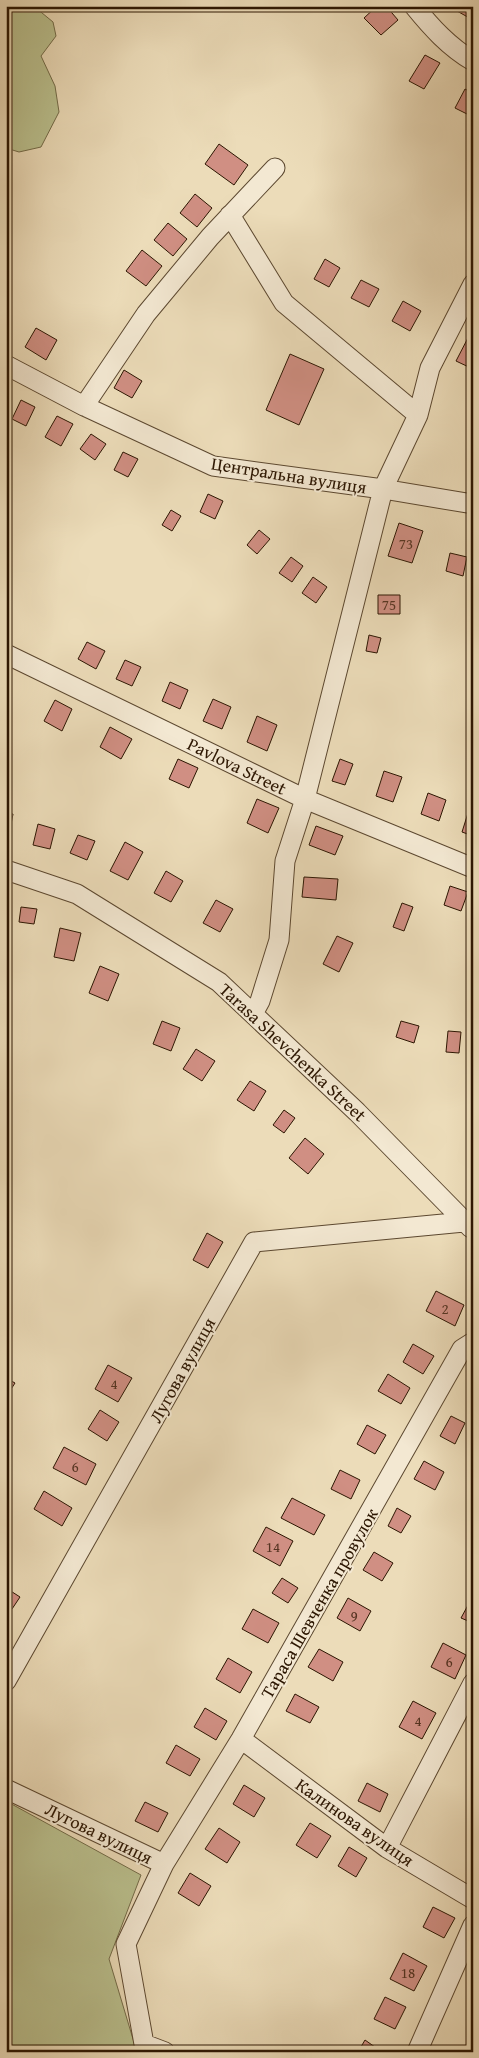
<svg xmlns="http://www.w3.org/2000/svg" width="479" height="2058" font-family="'Gentium Book Plus',serif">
	<rect width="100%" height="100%" fill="#ecdcb9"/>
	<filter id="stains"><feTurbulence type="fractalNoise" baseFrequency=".004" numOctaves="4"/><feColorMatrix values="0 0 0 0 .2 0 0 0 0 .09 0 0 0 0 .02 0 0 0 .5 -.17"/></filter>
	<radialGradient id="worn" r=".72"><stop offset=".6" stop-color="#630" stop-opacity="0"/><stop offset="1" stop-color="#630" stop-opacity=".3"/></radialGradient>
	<path fill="#bac08e" stroke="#736b48" d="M20,8H36L53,22L56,36L41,56L55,86L59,112L41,147L19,152L6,148V11Z
		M6,1801L141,1875L109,1959L136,2049L143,2052H6Z"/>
	<path fill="#d08f83" stroke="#2c1602" d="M377,6H386L398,20L381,35L364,18Z
		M460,6H473V20L457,11Z
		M425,55L440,63L424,89L409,81Z
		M465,89L473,93V117L455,108Z
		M219,144L248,165L234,185L205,164Z
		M195,194L212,208L197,227L180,213Z
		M168,223L187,239L173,256L154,240Z
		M142,250L162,266L146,286L126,271Z
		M325,259L340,268L329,287L314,279Z
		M361,280L379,289L369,307L351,298Z
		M403,301L421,311L410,331L392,321Z
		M36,328L57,340L46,360L25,347Z
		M470,334L473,336V369L456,361Z
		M290,354L324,369L299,425L266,410Z
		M124,370L142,381L132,398L114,388Z
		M21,400L35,407L26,426L12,419Z
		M57,416L73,424L61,446L45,437Z
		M91,434L106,444L95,460L80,449Z
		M123,452L138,459L128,477L114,470Z
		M208,494L223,501L215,519L200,512Z
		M171,510L181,516L172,531L162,525Z
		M399,523L423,531L412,563L388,556Z
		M259,530L270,539L257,554L247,545Z
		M450,553L467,557L463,576L446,571Z
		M291,557L303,566L292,582L279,573Z
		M313,577L327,587L316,603L302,593Z
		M378,595H400V614H378Z
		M369,635L381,638L377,653L366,651Z
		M87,642L105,651L96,669L78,659Z
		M125,660L141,667L132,686L116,679Z
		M170,682L188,690L180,709L162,701Z
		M213,699L231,707L222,729L203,721Z
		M55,700L72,709L62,731L44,721Z
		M257,716L277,725L267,751L247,742Z
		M110,727L132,739L121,759L100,747Z
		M178,759L198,768L189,788L169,779Z
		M340,759L353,764L345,785L332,781Z
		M384,771L402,777L393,802L376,796Z
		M428,793L446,800L439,821L421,814Z
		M257,799L279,808L268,833L247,823Z
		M6,813L13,814L8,840H6Z
		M468,813L473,814V836L462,832Z
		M38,824L55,829L50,849L33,845Z
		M316,826L343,836L335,855L309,845Z
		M78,835L95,841L87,860L70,853Z
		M125,842L143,852L128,880L110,871Z
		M166,871L183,881L171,902L154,893Z
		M304,877L338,879L336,900L302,897Z
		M450,886L468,892L461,911L444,905Z
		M216,900L233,909L220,932L203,923Z
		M402,903L413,907L404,931L393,927Z
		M21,907L37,909L34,924L19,922Z
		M60,928L81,933L74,961L54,957Z
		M337,936L353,943L339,972L323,964Z
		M100,966L119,974L108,1001L89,993Z
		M162,1021L180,1028L171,1051L153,1044Z
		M401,1021L419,1026L414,1043L396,1037Z
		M448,1031L461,1032L459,1053L446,1052Z
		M196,1049L215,1061L202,1081L183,1069Z
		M250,1081L266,1091L254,1111L237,1100Z
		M284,1110L295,1118L284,1133L273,1125Z
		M305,1138L324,1154L308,1174L289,1158Z
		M207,1233L223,1242L208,1268L193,1260Z
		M436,1291L464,1305L455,1326L426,1311Z
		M413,1344L434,1356L423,1374L403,1362Z
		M108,1365L132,1378L118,1402L95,1389Z
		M388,1374L410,1388L401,1404L378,1391Z
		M6,1378L15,1383L6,1397Z
		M100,1410L119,1422L107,1441L88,1429Z
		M451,1416L465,1423L455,1444L440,1436Z
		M367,1425L386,1435L375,1454L357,1444Z
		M64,1447L96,1464L86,1485L53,1468Z
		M424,1461L444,1472L435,1490L414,1479Z
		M340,1470L360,1480L351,1499L331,1489Z
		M44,1491L72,1508L62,1526L34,1509Z
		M292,1498L325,1515L314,1535L281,1518Z
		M397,1508L411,1516L401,1533L388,1526Z
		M266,1527L293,1541L280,1566L253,1551Z
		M374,1552L393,1563L382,1581L363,1570Z
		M282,1578L298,1588L288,1603L272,1593Z
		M6,1588L20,1597L12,1609L6,1605Z
		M473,1596V1623L461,1618Z
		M348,1598L371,1611L360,1631L337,1618Z
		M253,1609L279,1623L268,1643L242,1629Z
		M443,1643L466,1655L455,1679L431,1667Z
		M319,1649L343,1662L333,1681L308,1667Z
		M228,1658L252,1672L240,1693L216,1679Z
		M295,1694L319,1707L310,1723L286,1711Z
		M413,1701L436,1713L422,1739L399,1727Z
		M205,1708L227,1721L216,1740L194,1727Z
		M176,1745L200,1759L190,1776L166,1763Z
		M367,1783L388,1794L380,1812L358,1801Z
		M244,1785L265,1798L254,1817L233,1804Z
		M145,1802L168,1813L158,1832L135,1821Z
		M310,1823L331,1836L317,1858L296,1845Z
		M219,1828L240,1842L227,1863L205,1849Z
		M349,1847L367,1858L356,1877L338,1866Z
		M190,1873L211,1886L199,1906L178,1893Z
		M433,1907L455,1918L444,1938L423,1927Z
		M403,1953L427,1966L414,1991L390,1979Z
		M385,1997L406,2007L395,2029L374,2019Z
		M365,2040L382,2052H358Z"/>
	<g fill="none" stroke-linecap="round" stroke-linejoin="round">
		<g stroke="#5c4830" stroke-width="21">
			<path id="street" d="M414,6C431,27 449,47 473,61
				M230,215L284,303L418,415
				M6,365L84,406L213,466L383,489L473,504
				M84,406L146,314L210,237L275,168
				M6,654L305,799L473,868
				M6,870L77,894L219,982L357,1112L471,1228
				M254,1012L260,1001L279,940L285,861L305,799L383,489L418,415L430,368L473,284
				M6,1681L254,1242L464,1222
				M241,1739L387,1848L473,1899
				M6,1789L164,1864L126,1944L144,2044L165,2052
				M387,1848L473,1683
				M164,1864L241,1739L462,1349L473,1342
				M417,2052L473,1925"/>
		</g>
		<use href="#street" stroke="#f3e8d2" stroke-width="19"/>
	</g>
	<g text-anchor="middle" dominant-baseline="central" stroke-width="4" stroke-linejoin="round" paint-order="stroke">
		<g font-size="15" fill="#553422">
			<text x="406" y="543">73</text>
			<text x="389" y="604">75</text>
			<text x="445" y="1308">2</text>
			<text x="114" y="1383">4</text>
			<text x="75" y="1466">6</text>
			<text x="273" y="1546">14</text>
			<text x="354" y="1615">9</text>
			<text x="449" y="1661">6</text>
			<text x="418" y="1720">4</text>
			<text x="408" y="1972">18</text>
		</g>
		<g font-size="18" fill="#2c1602" stroke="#f3e8d2">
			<text transform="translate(289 475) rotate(9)">Центральна вулиця</text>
			<text transform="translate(237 766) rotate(26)">Pavlova Street</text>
			<text transform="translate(293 1052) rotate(43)">Tarasa Shevchenka Street</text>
			<text transform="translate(182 1370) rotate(-61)">Лугова вулиця</text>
			<text transform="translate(319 1603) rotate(-60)">Тараса Шевченка провулок</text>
			<text transform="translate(355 1822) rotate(35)">Калинова вулиця</text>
			<text transform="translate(99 1833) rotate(26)">Лугова вулиця</text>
		</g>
	</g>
	<rect width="479" height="2058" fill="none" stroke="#ecdcb9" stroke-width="25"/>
	<rect x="8" y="8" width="464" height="2043" fill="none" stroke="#2c1602" stroke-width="2.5"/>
	<rect x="12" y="12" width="454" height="2033" fill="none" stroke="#2c1602"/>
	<rect width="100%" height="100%" filter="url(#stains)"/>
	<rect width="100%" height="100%" fill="url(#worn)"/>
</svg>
